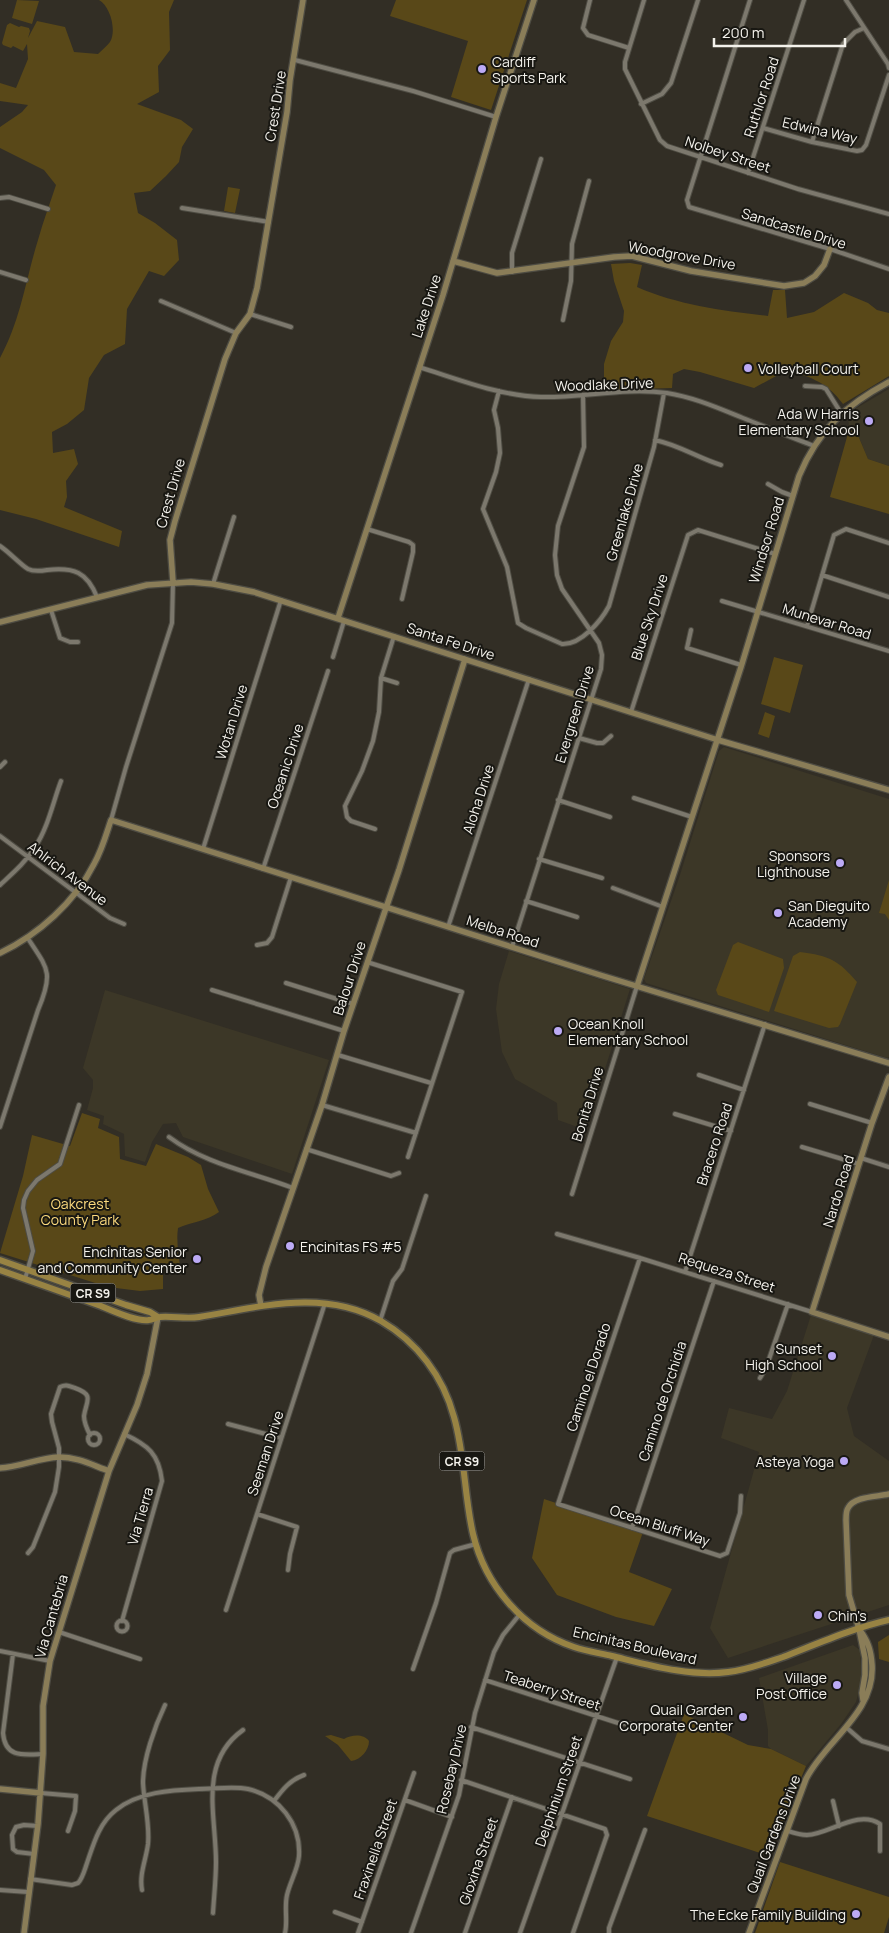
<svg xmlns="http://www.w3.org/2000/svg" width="889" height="1933" font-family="Manrope,sans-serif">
	<rect width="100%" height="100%" fill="#322e25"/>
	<path fill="#3c3727" d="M889,389V466L868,459L857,433L849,430L848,413Z
		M724,747L889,799V1057L887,1058L646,983L644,979L679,878L719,751Z
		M509,951L630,989L586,1130L558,1120L557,1103L515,1079L502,1052L496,1009L499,984Z
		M105,990L329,1060L292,1174L183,1137L176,1123L163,1124L152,1142L145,1162L125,1156L124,1134L103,1124L104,1116L87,1110L93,1088V1080L83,1068Z
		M811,1315L874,1335L847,1408L854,1436L889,1461V1605L728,1658L710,1628L759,1452L721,1438L729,1408L772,1419L787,1391Z
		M853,1645L860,1650L862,1679L856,1702L841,1724L806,1766L771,1749L768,1746V1730L759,1678Z"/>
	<path fill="#594818" d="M17,0L39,1L32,24L12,18Z
		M99,0H174L169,12L170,50L158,66L159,92L137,104L181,120L193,129L182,147L179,162L166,176L150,191L134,193L138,213L155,223L177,240L179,260L164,276L149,271L127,309L125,344L104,355L89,378L84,410L67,424L52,432L53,453L74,449L78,464L66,481L67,497L64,507L122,531L119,547L36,519L0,510V358C21,319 25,282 38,240C43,222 50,203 56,185L44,170L0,148V127L22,112L28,105L0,101V83L16,88L28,59L27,44L23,51L13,46L11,48L3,45L2,43L7,25L10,23L19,27L21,26L29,28L30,31L28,38L37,21L65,27L74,52L98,54C102,50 107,46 110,42C117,30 110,6 99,0Z
		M396,0H527L491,110L451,97L468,41L390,16Z
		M228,187L240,189L235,213L224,211Z
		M630,263L642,265L637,287C678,305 724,311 768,316L773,290H785L787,318L814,312L844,293L868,303L877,310L889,313V376L843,404C826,381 814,380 789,369L754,388L700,372L684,369L673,374L672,388L604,390V364L611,341L623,322L624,311L614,281L611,264Z
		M849,430L857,433L868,459L889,466V514L830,497Z
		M774,657L803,665L790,713L761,704Z
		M765,712L775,716L769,738L758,734Z
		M889,880V920L885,914L879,913Z
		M738,942L783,959L784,968L769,1012L718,995L716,990L733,945Z
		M800,952C830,956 838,960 857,982L840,1024L838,1027L829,1028L774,1011L793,956Z
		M82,1113L100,1119L98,1128L119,1137L120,1159L146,1166L156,1144L188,1157L201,1165L208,1189L219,1212C207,1221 191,1222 178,1228C176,1242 179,1254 180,1267L163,1269V1289L140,1291L108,1287L0,1253L23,1176L32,1135L70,1146Z
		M544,1499L643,1532L629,1572L672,1589L654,1626L616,1617L557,1595L532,1558Z
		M889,1635V1662L879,1659L878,1642Z
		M684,1714L748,1745L771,1749L806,1766L769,1856L647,1816Z
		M331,1735L344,1739C351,1735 363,1733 369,1741C369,1750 361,1760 351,1761L338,1745L325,1736Z
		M780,1862L889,1897V1917L884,1933H755Z"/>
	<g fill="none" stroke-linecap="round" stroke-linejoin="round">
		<g stroke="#4e4c43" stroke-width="6">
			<path id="street" d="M590,0L583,28L588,35L629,48
				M644,0L625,62V69L660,140L667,146L798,189L889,214
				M750,0L687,200L689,207L830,249L889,269
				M846,0L888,64L889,68
				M295,60L413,91L496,117
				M641,104L662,94L671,83L698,0
				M763,128L812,142L857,151L862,150L866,145L889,75
				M812,142L843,44L855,32L864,28
				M748,173L804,0
				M0,198L9,197L48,209
				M182,208L269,222
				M0,272L26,280
				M512,272V253L541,159
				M161,301L236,333
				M250,314L291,327
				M563,320L571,281L572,244L589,181
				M419,367C458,379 500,396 541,397C582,398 625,387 667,393C693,397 718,408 743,418C766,427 790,437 814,446
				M805,386L822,387L826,389L841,413
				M499,391L494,410L498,428L500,453L496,472L483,509L507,567L518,623L526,628L562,644C581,645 601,621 609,606L654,447L664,393
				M655,440C679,445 698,458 721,465
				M768,484L782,492L793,496
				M367,529L409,542L413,545V552L402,599
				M0,546C8,551 21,565 28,569C34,572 41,571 47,570C74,567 87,572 97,597
				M822,575L889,597
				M213,584L234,517
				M722,601L889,651
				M51,610L60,638L70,642H78
				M807,626L834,535L846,529L889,543
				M691,630L687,648L741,665
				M333,657L344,621
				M381,678L397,683
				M631,712L688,535L698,530L775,554
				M579,738L597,743H603L611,736
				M0,767L5,762
				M634,798L692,817
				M558,800L610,817
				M111,820L126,767L172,623L173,582
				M375,829L351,821L347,817L345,806L362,771L373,741L379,712L381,678L394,636
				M0,836L110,918L124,924
				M203,849L281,600
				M539,859L602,878
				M263,869L328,671
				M0,885C13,873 26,862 35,847C48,828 53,802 61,781
				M613,888L663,907
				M526,901L577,917
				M448,927L529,679
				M257,945L267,943L272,937L291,877
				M512,947L601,669L602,655L599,643L562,589L557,575L555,555L558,526L584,447L583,395
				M367,962L462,992L408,1157
				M286,983L353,1004
				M212,990L344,1031
				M338,1055L431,1083
				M699,1075L744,1090
				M810,1104L872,1123
				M322,1105L416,1133
				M675,1114L731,1131
				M0,1127L38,1010C54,972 48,969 27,937
				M169,1137C205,1164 251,1172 293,1188
				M802,1147L859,1164
				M306,1149L391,1176L399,1173
				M861,1158L889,1167
				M572,1194L637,986
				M557,1234L640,1258L812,1312
				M640,1258L558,1504L720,1556L727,1553L740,1513L741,1496
				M685,1272L765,1024
				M25,1279L33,1251L23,1208L24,1200L28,1191L37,1180L60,1164L79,1105
				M380,1321L393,1281L402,1269L426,1196
				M760,1378L766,1368L788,1304
				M228,1424L281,1438
				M88 1439a6 6 0 1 1 12 0a6 6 0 1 1-12 0Z
				M257,1514L297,1527L290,1554L288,1570
				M632,1528L714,1281
				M28,1553L33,1547L55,1492L59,1467V1448L52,1422L51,1414L60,1387C66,1384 69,1386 75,1388C95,1395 86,1401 84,1416C84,1423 87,1429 90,1435
				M226,1610L325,1303
				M116.5 1626a5.5 5.5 0 1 1 11 0a5.5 5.5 0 1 1-11 0Z
				M122,1621L162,1481C159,1454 148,1445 124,1434
				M59,1632L140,1659
				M0,1651L50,1661
				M13,1654L3,1733C5,1758 23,1755 43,1754
				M413,1669L436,1603L450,1553L454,1550L476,1544
				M485,1680L618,1723L641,1725
				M471,1727L630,1779
				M847,1728L862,1741L889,1749
				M461,1780L605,1829L607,1835L573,1933
				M41,1793L76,1796L75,1811L68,1831
				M405,1800L452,1817
				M274,1801C283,1789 290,1780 304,1775
				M833,1801L839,1826
				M788,1831C794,1833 800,1835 807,1835C830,1834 858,1809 880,1824V1851
				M34,1854L17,1852L13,1849L12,1835L16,1827L24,1825L38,1826
				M30,1879L72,1885L78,1883C82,1879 84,1872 86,1866C93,1846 98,1824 116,1810C138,1792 171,1790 199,1789C215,1789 233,1786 248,1789C279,1796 301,1824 299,1856C298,1869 290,1882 287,1895C284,1908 288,1921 285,1933
				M0,1890L28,1892
				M142,1890C139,1874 146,1860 148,1844C150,1824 144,1803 143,1783C143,1759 155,1726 165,1705
				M335,1912L362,1922
				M213,1913C214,1896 216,1879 216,1862C216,1815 198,1762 243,1730
				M358,1933L414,1773
				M411,1933L459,1795L475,1713L494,1652L503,1635L520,1614
				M465,1933L512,1797
				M520,1933L617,1657
				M609,1933V1928L645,1830"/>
		</g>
		<g stroke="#4e4c43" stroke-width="8">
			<path id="secondary" d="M453,261L497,273L614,257L632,256L691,271L784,286L804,283L815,276L824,265L830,249
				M173,582L170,540L175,521L225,359L236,333L250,314L257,288L287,112L290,80L303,0
				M338,618L443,295L496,117L534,0
				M0,622L147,585L191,582L213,584L254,592L718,740L889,790
				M0,953C38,935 75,902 94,864C102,850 106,835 111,820L600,975L889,1063
				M637,986L741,667L799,476C818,430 846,405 889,382
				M889,1077L872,1123L812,1312L889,1337
				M261,1306L259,1295L266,1267L322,1105L344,1031L399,870L465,659
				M0,1468C20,1467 38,1458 59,1457C77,1457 92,1465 109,1471
				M863,1700L862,1693L865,1675V1658L859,1629L849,1595L846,1520C846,1516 846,1511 848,1508C854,1496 878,1497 889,1494
				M0,1789L41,1793
				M24,1933L38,1824L43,1754V1706L50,1661L109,1471L137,1405L147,1374L158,1317
				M749,1933L806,1779C826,1740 875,1713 872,1665C871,1650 868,1641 859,1629"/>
		</g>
		<g stroke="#4e4c43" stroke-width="9">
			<path id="primary" d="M0,1260L126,1305L150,1312L158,1317
				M0,1270C34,1282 67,1294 101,1306C113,1311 137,1322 149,1320C153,1320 156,1317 160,1317C173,1316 186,1319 199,1317C260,1307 324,1288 381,1321C417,1342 443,1376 454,1417C465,1455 464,1495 473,1534C485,1585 523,1630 574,1647C586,1651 599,1653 612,1656C649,1665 690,1677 728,1672C747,1670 765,1663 783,1657C817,1644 853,1628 889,1620"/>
		</g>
		<use href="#street" stroke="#7c786d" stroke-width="4"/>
		<use href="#secondary" stroke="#8a7d58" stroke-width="5.5"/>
		<use href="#primary" stroke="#988343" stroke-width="6"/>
	</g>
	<g fill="#bcaaf5" stroke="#181712" stroke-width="2">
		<circle cx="482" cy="69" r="5"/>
		<circle cx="748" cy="368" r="5"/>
		<circle cx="869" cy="421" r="5"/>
		<circle cx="840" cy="863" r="5"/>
		<circle cx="778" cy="913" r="5"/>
		<circle cx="558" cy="1031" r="5"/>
		<circle cx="290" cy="1246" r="5"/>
		<circle cx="197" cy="1259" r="5"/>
		<circle cx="832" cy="1356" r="5"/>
		<circle cx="844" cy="1461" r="5"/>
		<circle cx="818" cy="1615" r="5"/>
		<circle cx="837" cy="1685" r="5"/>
		<circle cx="743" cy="1717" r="5"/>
		<circle cx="856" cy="1914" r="5"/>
	</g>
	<g text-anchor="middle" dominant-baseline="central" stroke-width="4" stroke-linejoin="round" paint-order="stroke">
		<g fill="#181712" stroke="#b2b0ab" stroke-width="1">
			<rect x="70.5" y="1283.5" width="45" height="19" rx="4"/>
			<rect x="439.5" y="1451.5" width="45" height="19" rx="4"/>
		</g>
		<g font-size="12" font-weight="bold" fill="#f4f2ec">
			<text x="93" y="1293">CR S9</text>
			<text x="462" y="1461">CR S9</text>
		</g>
		<g font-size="14" fill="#f4f2ec" stroke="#181712" text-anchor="end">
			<text x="492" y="61" text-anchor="start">Cardiff<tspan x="492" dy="16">Sports Park</tspan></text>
			<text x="758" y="368" text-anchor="start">Volleyball Court</text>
			<text x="859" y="413">Ada W Harris<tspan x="859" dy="16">Elementary School</tspan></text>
			<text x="830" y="855">Sponsors<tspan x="830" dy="16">Lighthouse</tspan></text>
			<text x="788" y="905" text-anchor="start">San Dieguito<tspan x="788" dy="16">Academy</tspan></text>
			<text x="568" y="1023" text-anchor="start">Ocean Knoll<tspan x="568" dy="16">Elementary School</tspan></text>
			<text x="300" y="1246" text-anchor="start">Encinitas FS #5</text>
			<text x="187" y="1251">Encinitas Senior<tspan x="187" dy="16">and Community Center</tspan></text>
			<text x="822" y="1348">Sunset<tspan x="822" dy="16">High School</tspan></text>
			<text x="834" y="1461">Asteya Yoga</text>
			<text x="828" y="1615" text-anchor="start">Chin's</text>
			<text x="827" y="1677">Village<tspan x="827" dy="16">Post Office</tspan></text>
			<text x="733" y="1709">Quail Garden<tspan x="733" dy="16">Corporate Center</tspan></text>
			<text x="846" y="1914">The Ecke Family Building</text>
		</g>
		<g font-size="14" fill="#f4f2ec" stroke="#181712">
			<text transform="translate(761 97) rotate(-72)">Ruthlor Road</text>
			<text transform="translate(275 106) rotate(-81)">Crest Drive</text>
			<text transform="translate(820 130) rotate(13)">Edwina Way</text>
			<text transform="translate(728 154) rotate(18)">Nolbey Street</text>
			<text transform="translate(794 228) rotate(17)">Sandcastle Drive</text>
			<text transform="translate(682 255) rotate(10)">Woodgrove Drive</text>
			<text transform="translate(426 306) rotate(-72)">Lake Drive</text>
			<text transform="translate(604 384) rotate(-2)">Woodlake Drive</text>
			<text transform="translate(170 493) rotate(-74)">Crest Drive</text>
			<text transform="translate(624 512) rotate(-74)">Greenlake Drive</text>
			<text transform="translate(766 540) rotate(-73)">Windsor Road</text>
			<text transform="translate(649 617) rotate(-72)">Blue Sky Drive</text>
			<text transform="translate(827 621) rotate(17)">Munevar Road</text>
			<text transform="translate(451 641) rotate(18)">Santa Fe Drive</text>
			<text transform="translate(574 714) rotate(-73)">Evergreen Drive</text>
			<text transform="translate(231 722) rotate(-73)">Wotan Drive</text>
			<text transform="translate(285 766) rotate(-72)">Oceanic Drive</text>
			<text transform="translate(478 799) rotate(-72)">Aloha Drive</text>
			<text transform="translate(68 873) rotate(37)">Ahlrich Avenue</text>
			<text transform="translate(503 931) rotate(18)">Melba Road</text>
			<text transform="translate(349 978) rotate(-72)">Balour Drive</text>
			<text transform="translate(587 1104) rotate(-73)">Bonita Drive</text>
			<text transform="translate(714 1144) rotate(-72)">Bracero Road</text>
			<text transform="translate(838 1191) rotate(-73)">Nardo Road</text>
			<text transform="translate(727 1272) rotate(18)">Requeza Street</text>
			<text transform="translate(588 1377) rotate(-72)">Camino el Dorado</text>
			<text transform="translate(662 1401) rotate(-72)">Camino de Orchidia</text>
			<text transform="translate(265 1453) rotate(-72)">Seeman Drive</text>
			<text transform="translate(140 1516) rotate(-74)">Via Tierra</text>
			<text transform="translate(660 1525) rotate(18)">Ocean Bluff Way</text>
			<text transform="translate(51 1616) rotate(-74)">Via Cantebria</text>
			<text transform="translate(635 1645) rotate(13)">Encinitas Boulevard</text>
			<text transform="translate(552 1690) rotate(18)">Teaberry Street</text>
			<text transform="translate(451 1769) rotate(-77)">Rosebay Drive</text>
			<text transform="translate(558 1791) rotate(-71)">Delphinium Street</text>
			<text transform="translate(773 1834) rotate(-69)">Quail Gardens Drive</text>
			<text transform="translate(375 1849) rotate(-71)">Fraxinella Street</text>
			<text transform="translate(478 1861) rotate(-71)">Gloxina Street</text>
		</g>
		<g font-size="14" fill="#fddb7e" stroke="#181712">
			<text x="80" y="1203">Oakcrest<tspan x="80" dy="16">County Park</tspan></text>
		</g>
	</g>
	<path d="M714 38v8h131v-8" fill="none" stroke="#f4f2ec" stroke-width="2.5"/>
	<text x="722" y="38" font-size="15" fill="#f4f2ec" stroke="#181712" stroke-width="4" paint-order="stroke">200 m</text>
</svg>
